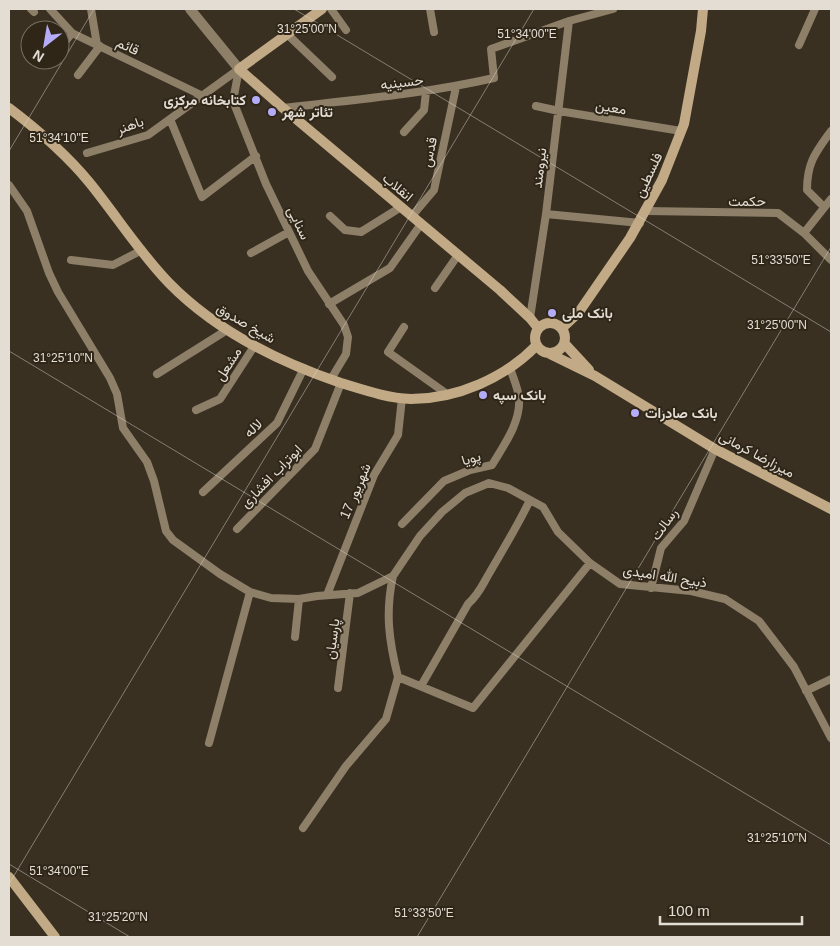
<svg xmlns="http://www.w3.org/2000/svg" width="840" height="946" font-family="Arial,Vazirmatn,sans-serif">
	<rect width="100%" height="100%" fill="#393022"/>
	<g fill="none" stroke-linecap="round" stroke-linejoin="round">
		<path stroke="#8d7f68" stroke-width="8" d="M31,9L34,12
			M50,9L72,33L203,96
			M91,9L97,45
			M331,9L346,30
			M430,9L434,32
			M287,34L332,77
			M799,45L815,9
			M60,48L72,33
			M239,69L233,101L266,184L308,271L344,325L348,337L346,354L331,379
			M78,75L100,46
			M536,106L559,111L681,131
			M283,108C353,100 424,94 494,78L491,49L569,21L613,9
			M170,119L202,197L256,156
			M404,132L424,110L426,92
			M87,153L148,135L239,69
			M9,185L27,211L49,273L58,292L110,378L117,394L123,428L147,462L154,481L166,531L173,540L220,574L250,592L271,598L299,599L317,596L358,593L393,576L420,536L442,512L465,493L489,483L508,488L543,507L558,532L590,563L620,584L691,591L725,599L759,621L794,667L831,738
			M824,207L807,190C807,162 816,152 831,131
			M646,211L778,213L804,233L831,260
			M546,214L640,223
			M330,216L345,230L361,232L401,207
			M412,216L434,190L456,87
			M804,233L831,199
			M251,253L289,232
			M71,260L113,265L142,250
			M435,288L458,255
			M329,304L390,268L421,224
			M530,318L546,214L569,21
			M404,327L388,352L447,394
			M157,374L227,330
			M196,410L220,399L255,345
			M203,492L277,423L304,368
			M402,524L444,481L470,470L492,465C504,445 521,422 519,398C518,388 513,377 510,368
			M237,529L315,449L341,383
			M393,576C385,613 389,641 398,677L473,708L590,563
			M651,588L661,548L684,521L715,449
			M327,595L374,475L398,435L402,398
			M295,637L299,599
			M421,686L468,604C480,593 482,585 490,572C504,548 518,525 530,500
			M338,688L350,593
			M806,691L831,679
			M209,743L250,592
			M303,828L346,766L386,719L398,677"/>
		<path stroke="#8d7f68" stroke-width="10" d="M190,9L239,69"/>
		<path stroke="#c1aa85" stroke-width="10" d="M322,9L239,69L283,108L500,290L530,318L538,328
			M9,108C38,130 66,154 89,182C116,215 139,252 169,283C216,331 279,362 341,383C364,390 387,398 411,399C457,399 505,378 537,345
			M535 338a15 15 0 1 1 30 0a15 15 0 1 1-30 0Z
			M562,328L579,312L630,238L662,180L684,124L701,31L703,9
			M564,343L589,370
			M548,353L595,376L715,449L831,509
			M9,877L55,937"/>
	</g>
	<path fill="none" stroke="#e3ddd4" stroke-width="1" stroke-opacity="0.45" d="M294,9L831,332M9,151L94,9M9,351L831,845M9,864L130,937M9,884L534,9M417,937L831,247"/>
	<g fill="#b5acf8" stroke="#2f2618" stroke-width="2">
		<circle cx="256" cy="100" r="5"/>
		<circle cx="272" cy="112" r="5"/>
		<circle cx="552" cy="313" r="5"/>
		<circle cx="483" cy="395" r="5"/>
		<circle cx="635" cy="413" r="5"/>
	</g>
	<g text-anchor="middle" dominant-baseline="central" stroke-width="4" stroke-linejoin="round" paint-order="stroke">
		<g font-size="14" fill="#e3ddd4" stroke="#2f2618">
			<text transform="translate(128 46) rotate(25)">قائم</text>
			<text transform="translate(402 82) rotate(-7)">حسینیه</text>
			<text transform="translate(611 107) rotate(9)">معین</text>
			<text transform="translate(130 125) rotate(-20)">باهنر</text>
			<text transform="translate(429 152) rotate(-78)">قدس</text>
			<text transform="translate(539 168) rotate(-83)">نیرومند</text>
			<text transform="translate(648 175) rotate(-65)">فلسطین</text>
			<text transform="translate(398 187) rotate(40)">انقلاب</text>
			<text x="747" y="201">حکمت</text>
			<text transform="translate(299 223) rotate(65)">سنایی</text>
			<text transform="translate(246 323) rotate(30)">شیخ صدوق</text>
			<text transform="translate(228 364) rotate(-57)">مشعل</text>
			<text transform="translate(253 428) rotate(-43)">لاله</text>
			<text transform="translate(757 454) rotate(28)">میرزارضا کرمانی</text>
			<text transform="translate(471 458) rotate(-17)">پویا</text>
			<text transform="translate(271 476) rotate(-46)">ابوتراب افشاری</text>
			<text transform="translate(355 491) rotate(-67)">17 شهریور</text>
			<text transform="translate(664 524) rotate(-54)">رسالت</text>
			<text transform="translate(665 576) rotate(9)">ذبیح الله امیدی</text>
			<text transform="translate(332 639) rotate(-83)">پارسیان</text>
		</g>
		<g font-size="14" font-weight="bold" fill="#e3ddd4" stroke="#2f2618" text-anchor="start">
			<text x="246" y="100" text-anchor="end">کتابخانه مرکزی</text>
			<text x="282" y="112">تئاتر شهر</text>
			<text x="562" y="313">بانک ملی</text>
			<text x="493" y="395">بانک سپه</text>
			<text x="645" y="413">بانک صادرات</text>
		</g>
	</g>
	<g font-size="12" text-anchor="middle" fill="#e3ddd4" stroke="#2f2618" stroke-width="4" stroke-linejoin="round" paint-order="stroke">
		<text x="307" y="33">31°25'00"N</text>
		<text x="527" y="38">51°34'00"E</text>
		<text x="59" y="142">51°34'10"E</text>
		<text x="781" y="264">51°33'50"E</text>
		<text x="777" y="329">31°25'00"N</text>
		<text x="63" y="362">31°25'10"N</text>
		<text x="777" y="842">31°25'10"N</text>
		<text x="59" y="875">51°34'00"E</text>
		<text x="424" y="917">51°33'50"E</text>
		<text x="118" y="921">31°25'20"N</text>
	</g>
	<rect width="840" height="946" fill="none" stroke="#e3ddd4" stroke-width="20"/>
	<g transform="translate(45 45) rotate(211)"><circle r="24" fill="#2f2618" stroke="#776f63"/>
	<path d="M0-4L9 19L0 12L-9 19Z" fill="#b5acf8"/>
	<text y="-8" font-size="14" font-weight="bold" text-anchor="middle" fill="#e3ddd4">N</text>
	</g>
	<path d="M660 916v8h142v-8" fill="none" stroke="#e3ddd4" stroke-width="2.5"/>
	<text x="668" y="916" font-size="15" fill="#e3ddd4" stroke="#2f2618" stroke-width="4" paint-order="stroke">100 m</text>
</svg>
